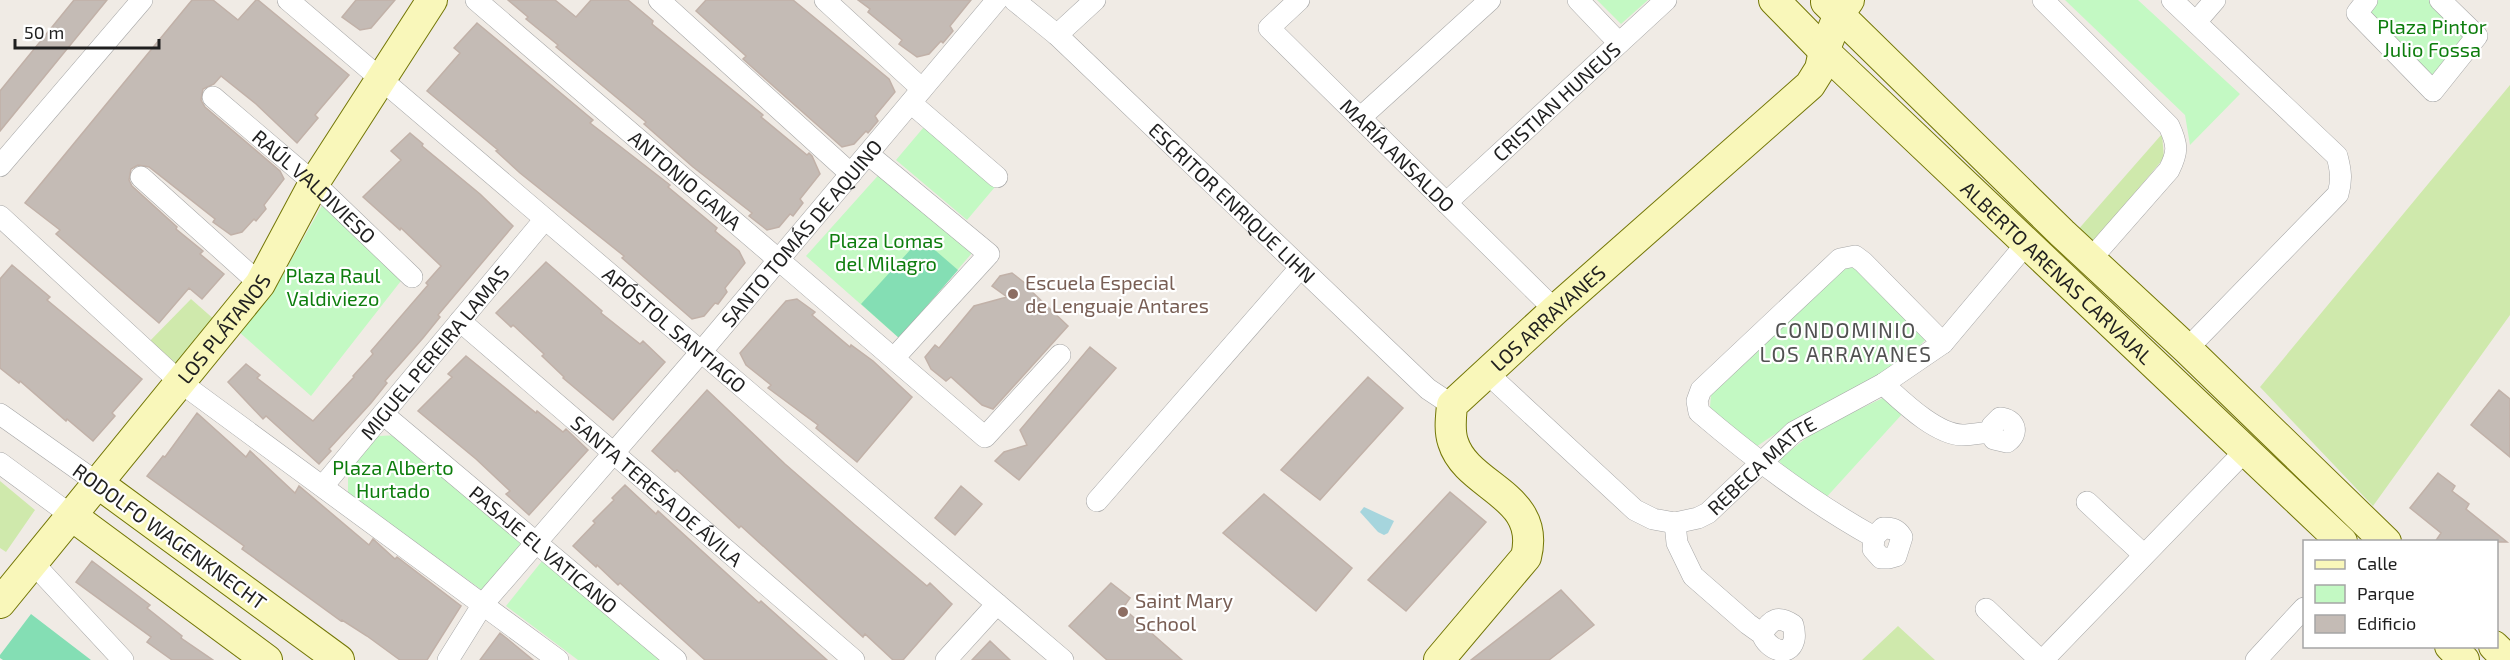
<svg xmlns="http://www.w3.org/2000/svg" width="2510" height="660" font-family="'Exo 2',sans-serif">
	<rect width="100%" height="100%" fill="#f0ebe5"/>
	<path fill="#cfe9ac" d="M2510,85V315L2373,506L2260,387Z
		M2162,134L2164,158L2090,246L2076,232Z
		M191,299L224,328L180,382L143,348Z
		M0,481L35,510L6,552L0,548Z
		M1898,626L1935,660H1862Z"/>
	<path fill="#c3f9c3" d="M1597,0H1648L1621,24Z
		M2065,0H2138L2240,94L2190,145L2185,115Z
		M2377,0H2432L2472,35L2434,80L2366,13Z
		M929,121L1000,181L967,220L896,160Z
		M883,170L972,253L899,338L806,256Z
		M324,202L404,277L311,396L238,331L273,292Z
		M1840,266L1858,267L1928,337C1896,373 1850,390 1808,414C1789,424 1771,437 1753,449L1710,407L1711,395Z
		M1887,396L1904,412L1823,501L1799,483L1778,460L1818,429Z
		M401,435L525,545L486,593L348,493V471L378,436Z
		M546,556L663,660H578L506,606Z"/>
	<path fill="#84deb4" d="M921,238L958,270L899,338L861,304Z
		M31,614L91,660H3L0,658V655Z"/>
	<path fill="#a6d5dd" d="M1364,507L1394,521L1388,533L1384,535L1378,532L1360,512Z"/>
	<path fill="#c4bbb5" stroke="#c1b1a8" stroke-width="1.5" d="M74,0H107L0,131V91Z
		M192,0H213L238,20L256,0H258L349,75L315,115L318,118L297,143L256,104L221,76L214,84L203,89L201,100L205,107L280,171L284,179L264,205L266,209L256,221L254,219L242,232L231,235L213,222L215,219L149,167L138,165L131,169L129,180L132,186L177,227L176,229L203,251L200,254L224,274L202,299L189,288L159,323L56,234L60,230L25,203Z
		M356,0H395L371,28L360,30L342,17Z
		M508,0H555L576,17L591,0H628L653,21L652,24L763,115L761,117L807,155L809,153L812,156L820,174L800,199L803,203L793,216L790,214L779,227L767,230L749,216L752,213L693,167L644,124L646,122L556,47L558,45L526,19L528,17Z
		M706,0H793L889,79L895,92L875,116L878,121L868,133L866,131L854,144L842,147L743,59L746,56L696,11Z
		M858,0H971L950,26L953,31L943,43L941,41L929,54L917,57L899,44L902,40L868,12L870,9Z
		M477,23L593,120L590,123L670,185L668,187L717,228L715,231L739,251L745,263L725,288L727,292L718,304L715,303L704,316L692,319L622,258L624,256L520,173L496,151L498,150L427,91L460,53L454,48Z
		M410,133L423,144L422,146L480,194L513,226L438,315L440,317L423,338L385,381L387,383L371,403L329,449L331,451L319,464L266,416L263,419L228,382L246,364L260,375L257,378L313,421L354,377L353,376L373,354L371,351L428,285L426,283L441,266L401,228L400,230L363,197L401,160L391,151Z
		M546,262L602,311L601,313L640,344L643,341L665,362L613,420L563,378L564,377L542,356L544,354L513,325L511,327L496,313Z
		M12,265L50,297L47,300L142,379L112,413L115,416L93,441L67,419L66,421L20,381L19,383L0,368V279Z
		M1012,273L1030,287L1028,288L1068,326L993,409L982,405L951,377L946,381L931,369L925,357L935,345L939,348L974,306L1007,297L992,286L1000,276Z
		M797,299L815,312L812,315L850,347L851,345L873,361L912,397L857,462L816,428L818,425L768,388L771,385L746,365L740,353L786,301Z
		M1090,347L1116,368L1019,480L995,461L1004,452L1027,445L1020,430Z
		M466,356L536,413L537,411L563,432L566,429L588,450L529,515L506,494L510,491L476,459L418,411L452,377L448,374Z
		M1368,377L1403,408L1320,500L1281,470Z
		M707,390L785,464L855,525L927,586L930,583L952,604L903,660H893L865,634L863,637L741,526L739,528L677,470L675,472L652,451Z
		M2499,390L2510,399V457L2471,425Z
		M197,413L246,457L250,451L295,493L299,486L369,545L373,539L395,559L397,557L461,606L427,660H400L367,636L342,620L341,621L242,549L244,546L147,476L163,456L165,457Z
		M2438,473L2455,486L2452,491L2469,504L2466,509L2507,542H2435L2441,533L2410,508Z
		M625,485L656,514L658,511L759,603L761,601L827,660H705L620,583L618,585L597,565L596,567L573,546L595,523L593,521L614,500L612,498Z
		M961,486L982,504L955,535L935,518Z
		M1450,492L1486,522L1406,611L1368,580Z
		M1264,494L1352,568L1316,611L1223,533Z
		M92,561L150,605L147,608L182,636L181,638L213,660H172L147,642L151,637L76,582Z
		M1111,583L1130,598L1123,608L1182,660H1107L1069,626Z
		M1561,590L1594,625L1549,660H1471Z
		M500,633L510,641L533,660H480Z
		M990,641L1010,660H972Z"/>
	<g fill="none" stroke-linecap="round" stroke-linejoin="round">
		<g stroke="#a6a6a6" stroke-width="22">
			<g id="street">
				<path id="s1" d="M288,0L1063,660"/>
				<path id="s2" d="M476,0L985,437L1060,355"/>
				<path d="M659,0L851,174"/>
				<path d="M825,0L922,89"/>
				<path id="s3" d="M1014,0L1057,35L1428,389L1452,405"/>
				<path id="s4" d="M1299,0L1269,28L1555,310"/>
				<path d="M1578,0L1619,43"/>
				<path d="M2043,0L2169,126C2178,145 2178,152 2169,170L2090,260"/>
				<path d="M2172,0L2337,156C2341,171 2342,180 2338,194L2187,349"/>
				<path d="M2367,0L2357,13L2433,91L2477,36L2440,0"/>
				<path d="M2196,22L2215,0"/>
				<path d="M1057,35L1095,0"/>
				<path id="s5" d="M213,97L314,183L412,277"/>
				<path d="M911,103L997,177"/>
				<path d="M1360,118L1490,0"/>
				<path d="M868,154L989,254L894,358"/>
				<path d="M0,166L142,0"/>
				<path d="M141,177L260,284"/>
				<path id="s6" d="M1446,203L1666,0"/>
				<path d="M0,216L180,382L558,660"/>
				<path id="s7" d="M460,321L854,660"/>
				<path id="s8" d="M1487,373L1635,510L1653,519L1675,523L1698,518L1708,513L1794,432L1883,384L1943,343L2027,243"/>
				<path d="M1883,384C1902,401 1935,434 1962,435C1971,435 1981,433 1990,432L1994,439L2007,442C2020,433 2015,419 2000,418L1992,426L1990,432"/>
				<path d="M0,414L99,484"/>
				<path id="s9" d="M383,414L676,660"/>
				<path d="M0,463L72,516"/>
				<path id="s10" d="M323,486L545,219"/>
				<path d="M1097,501L1300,268"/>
				<path d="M2087,502L2143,554"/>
				<path d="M1675,523L1677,543L1693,576L1748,624L1762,634C1771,619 1778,615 1793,625C1794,629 1795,636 1794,640C1789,659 1767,649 1762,634"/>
				<path d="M1874,537L1883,528C1892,528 1897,529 1902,537L1896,556L1889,558H1881L1873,549L1874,537C1811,502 1754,459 1699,412L1697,401L1701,390L1840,259L1855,256L1863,262L1943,343"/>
				<path d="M33,563L123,660"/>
				<path d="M1986,609L2040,660"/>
				<path id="s11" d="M448,660L483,604L701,352L997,0"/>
				<path d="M946,660L997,604"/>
				<path d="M2043,660L2246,450"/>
				<path d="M2256,660L2304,608"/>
			</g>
		</g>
		<g stroke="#737606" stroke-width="32">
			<g id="secondary">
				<path id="s12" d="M1774,0L1824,51L2342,542"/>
				<path d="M1826,2L2062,233L2187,349L2386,542"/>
				<path d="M99,484L339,660"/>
				<path d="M72,516L267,660"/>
				<path id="s13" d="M0,603L260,284L314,183L432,0"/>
				<path d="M2450,646L2464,660"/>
				<path d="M2494,646L2508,660"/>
				<path id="s14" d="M1439,660L1526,557C1542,494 1467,488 1453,442C1449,430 1451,417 1452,405L1555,310L1810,85L1820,69L1824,51L1839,14L1849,0"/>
			</g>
		</g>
		<use href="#street" stroke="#fff" stroke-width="21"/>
		<use href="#secondary" stroke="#f9f7ba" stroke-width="30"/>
	</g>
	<g fill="#8d6e63" stroke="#fff" stroke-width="2">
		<circle cx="1013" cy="294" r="6"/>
		<circle cx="1123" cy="612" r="6"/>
	</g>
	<g text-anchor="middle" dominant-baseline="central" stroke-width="4.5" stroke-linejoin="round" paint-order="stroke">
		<g font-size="20" fill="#0d7d0d" stroke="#fff">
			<text x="2432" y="26">Plaza Pintor<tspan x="2432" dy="23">Julio Fossa</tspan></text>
			<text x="886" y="240">Plaza Lomas<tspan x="886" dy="23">del Milagro</tspan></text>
			<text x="333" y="275">Plaza Raul<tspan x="333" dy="23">Valdiviezo</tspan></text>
			<text x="393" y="467">Plaza Alberto<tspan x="393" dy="23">Hurtado</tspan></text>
		</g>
		<g font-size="20" fill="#1f1f1f" stroke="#fff">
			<text stroke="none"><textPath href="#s6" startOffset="150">CRISTIAN HUNEUS</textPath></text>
			<text stroke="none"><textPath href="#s4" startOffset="222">MARÍA ANSALDO</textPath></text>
			<text stroke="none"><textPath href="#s2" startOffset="276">ANTONIO GANA</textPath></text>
			<text stroke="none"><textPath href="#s5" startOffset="135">RAÚL VALDIVIESO</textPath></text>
			<text stroke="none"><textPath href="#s3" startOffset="298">ESCRITOR ENRIQUE LIHN</textPath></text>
			<text stroke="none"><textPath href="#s11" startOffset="555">SANTO TOMÁS DE AQUINO</textPath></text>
			<text stroke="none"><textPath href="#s12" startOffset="393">ALBERTO ARENAS CARVAJAL</textPath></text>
			<text stroke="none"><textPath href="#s14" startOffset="446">LOS ARRAYANES</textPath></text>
			<text stroke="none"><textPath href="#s13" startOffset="354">LOS PLÁTANOS</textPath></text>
			<text stroke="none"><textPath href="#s1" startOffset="508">APÓSTOL SANTIAGO</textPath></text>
			<text stroke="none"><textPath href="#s10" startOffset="174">MIGUEL PEREIRA LAMAS</textPath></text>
			<text stroke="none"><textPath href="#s8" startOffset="351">REBECA MATTE</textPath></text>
			<text stroke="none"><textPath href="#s7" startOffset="260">SANTA TERESA DE ÁVILA</textPath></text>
			<text transform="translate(170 536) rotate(36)">RODOLFO WAGENKNECHT</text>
			<text stroke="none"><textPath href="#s9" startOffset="210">PASAJE EL VATICANO</textPath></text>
		</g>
		<g font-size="20" fill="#785e54" stroke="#fff" text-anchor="start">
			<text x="1025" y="282">Escuela Especial<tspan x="1025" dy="23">de Lenguaje Antares</tspan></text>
			<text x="1135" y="600">Saint Mary<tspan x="1135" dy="23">School</tspan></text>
		</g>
		<g font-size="21" letter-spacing="1.5" fill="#525252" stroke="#fff">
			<text x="1846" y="329">CONDOMINIO<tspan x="1846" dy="24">LOS ARRAYANES</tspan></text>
		</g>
	</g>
	<rect x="2303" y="540" width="195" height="108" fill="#ffffff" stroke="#a5a5a5" stroke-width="1.5"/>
	<rect x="2315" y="560" width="30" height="9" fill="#f9f7ba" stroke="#a5a5a5" stroke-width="1.5"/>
	<text x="2357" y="570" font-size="18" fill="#1f1f1f">Calle</text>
	<rect x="2315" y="585" width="30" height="18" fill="#c3f9c3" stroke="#a5a5a5" stroke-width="1.5"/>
	<text x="2357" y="600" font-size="18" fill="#1f1f1f">Parque</text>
	<rect x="2315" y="615" width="30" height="18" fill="#c4bbb5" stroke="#a5a5a5" stroke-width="1.5"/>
	<text x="2357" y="630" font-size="18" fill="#1f1f1f">Edificio</text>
	<path d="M15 39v9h144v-9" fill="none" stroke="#1f1f1f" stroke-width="3"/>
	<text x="24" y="39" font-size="18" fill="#1f1f1f" stroke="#ffffff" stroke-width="4.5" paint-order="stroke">50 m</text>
</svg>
